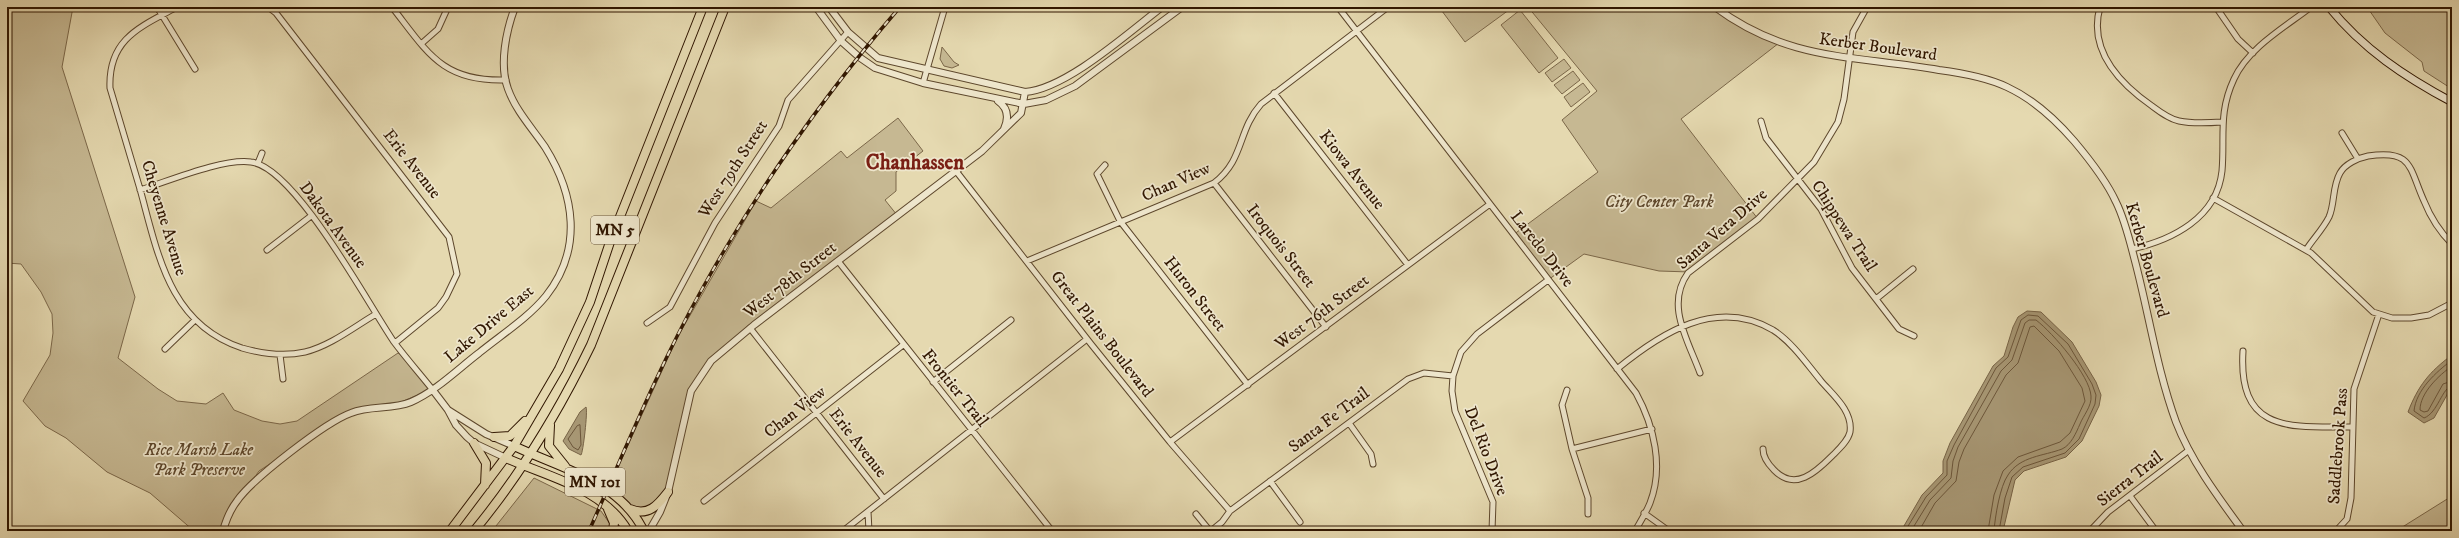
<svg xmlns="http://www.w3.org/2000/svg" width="2459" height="538" font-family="'IM FELL DW Pica',serif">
	<rect width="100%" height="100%" fill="#e5d9b0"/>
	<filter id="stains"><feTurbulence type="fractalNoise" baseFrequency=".005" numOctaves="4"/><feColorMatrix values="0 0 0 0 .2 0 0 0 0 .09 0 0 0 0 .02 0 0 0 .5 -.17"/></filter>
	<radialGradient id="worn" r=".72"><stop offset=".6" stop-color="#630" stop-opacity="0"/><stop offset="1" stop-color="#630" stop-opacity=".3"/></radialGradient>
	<path fill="#c6b892" stroke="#7b6749" d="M7,7H73L62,67L135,297L118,358L158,389L177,401L206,404L223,393L234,410L262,421L280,424L297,421L398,353L406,357L432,389L389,407L360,410L317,433L259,471L230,513L223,531H194L150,493L107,472L66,438L45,426L23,401L50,355L53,333L52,314L41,292L21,264L7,263Z
		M1439,7H1513L1465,42Z
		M1528,7H1717L1779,43L1681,119L1758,219L1690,272L1659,271L1584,254L1548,280L1513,235L1598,172L1562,120L1597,91Z
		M2367,7H2452V89L2424,71L2422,62L2385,33Z
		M1520,10L1558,58L1539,73L1501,25Z
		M942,47L954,62L959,65L952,68L944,66L940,59Z
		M1564,59L1571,68L1552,82L1545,73Z
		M1573,71L1580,80L1562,94L1554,85Z
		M1583,83L1590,92L1571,107L1564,97Z
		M898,118L923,151L896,172V191L885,200L897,215L711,361L691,391L668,492L654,508H629L608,489L677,338L756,201L771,208L841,151L847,158Z
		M534,478L601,511L610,524V531H492Z
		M2452,496V531H2396Z"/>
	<path fill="#a79774" stroke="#776346" d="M2027,311L2041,312L2072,342L2096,382L2101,395L2099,406L2082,441L2066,457L2024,471L2015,480L2003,531H1901L1922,495L1943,473V461L1950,443L1993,366L2004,356L2013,327L2018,317Z
		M2452,355V386L2434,418L2424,423L2408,412C2418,386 2429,372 2452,355Z
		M586,407C588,411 583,453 581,455L569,449L563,441L580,412Z"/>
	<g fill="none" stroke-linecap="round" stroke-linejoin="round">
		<path stroke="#6c563a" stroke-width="1" d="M2452,360C2436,372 2416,390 2414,411L2424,418C2438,413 2442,387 2452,386
			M2452,366C2439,375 2420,393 2420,410L2424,412L2428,411L2443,384L2452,381
			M580,425L581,445L578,450L573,447L568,439L577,426Z
			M1905,531L1926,497L1947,475V461L1954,445L1996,368L2008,357L2021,320L2028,315L2038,316L2068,344L2092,384L2096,395L2095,404L2079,439L2065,453L2023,467L2012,477L2005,498L1999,531
			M1911,531L1930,500L1951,478L1953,461L1958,447L2001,371L2012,360L2025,323L2029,320H2036C2053,333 2090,376 2091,396C2092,406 2083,416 2080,424C2076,433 2071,445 2062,449C2044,456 2020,456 2008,475C2000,486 1995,517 1994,531
			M1919,531L1935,503L1956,481L1959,462L1964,449L2006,375L2018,363L2030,327L2034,326L2059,351L2082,388L2085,401L2070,433L2060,442L2018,457L2003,471L1994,495L1988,531"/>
		<g stroke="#5d472c" stroke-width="7">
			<path id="minor" d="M157,7L195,69
				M177,7C140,27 108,39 110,88C120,121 130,155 140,189C158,254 169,324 242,348C263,354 283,357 305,352C330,346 354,327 376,314
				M268,7L276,13L449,237L457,274L446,297L438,308L395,343
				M392,7C428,53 442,82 506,80
				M1338,7L1636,393C1654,426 1664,467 1650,503C1646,513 1640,522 1635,531
				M2100,7C2088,50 2119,83 2152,106C2160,112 2169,119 2179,121C2193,124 2208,123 2222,122
				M2216,7L2238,39L2253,53
				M421,44L438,29L448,7
				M923,83L945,7
				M1274,93L1408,265
				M1761,121L1766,138L1821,209L1852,268L1899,329L1914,336
				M2342,133L2358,159
				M258,163L262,153
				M1105,165L1097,174L1120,221L1248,385
				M956,171L1091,344L1170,442L1230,511
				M1214,183L1326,327
				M140,190C169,181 223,158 251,162C295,167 368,304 394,342C406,358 420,374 432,389
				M2213,198L2311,253L2373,312L2392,318H2411L2429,315L2452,303
				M2132,249C2172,240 2217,218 2222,171C2225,137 2218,113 2234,79C2248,48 2285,27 2311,7
				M267,250L311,216
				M2306,250C2313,239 2323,229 2329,217C2335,204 2332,187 2340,173C2345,164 2358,158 2368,156C2413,149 2409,168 2424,201C2430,216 2440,232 2452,244
				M838,261L1052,531
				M1027,261L1214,183C1245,159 1237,131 1261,104L1388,7
				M1876,299L1913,269
				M647,323L670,307L715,223L779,126L788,100L848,32
				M750,328L884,499
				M165,349L195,320
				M2243,351C2238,433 2289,427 2352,427
				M280,355L283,379
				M1617,369C1661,333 1716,297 1773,330C1792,342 1807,364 1821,381C1833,395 1853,411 1850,432C1848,441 1839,449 1832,456C1816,472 1795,492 1774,470C1768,464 1763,457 1763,449
				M1700,373C1688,340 1665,305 1688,273L1758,219L1814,162L1838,122L1844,99L1853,32L1867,7
				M933,382L1011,320
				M1567,390L1562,405L1572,449L1588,498V514
				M1349,423L1371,454L1373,464
				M1170,442L1490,204
				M1572,449L1652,429
				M1270,481L1300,522
				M2130,496L2156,531
				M704,501L903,345
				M868,512L869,531
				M1644,513L1669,531
				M1196,514L1210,531
				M843,531L1087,339
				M1211,531L1222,522L1230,511L1408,379L1424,373L1453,376
				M1492,531L1493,502L1455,411L1452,391L1453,376L1461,352L1477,334L1548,280
				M2090,531L2108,512L2189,450
				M2336,531L2347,519L2351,498L2354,389L2379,314"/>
		</g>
		<g stroke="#5d472c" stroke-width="8">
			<path id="tertiary" d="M816,7L841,41L859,57L875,68L923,83L1024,104L1046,100L1075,86L1182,7
				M829,7L848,32L878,58L1025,92C1066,89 1128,33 1162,7
				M1715,7C1789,62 1854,55 1939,70C1962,73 1986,77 2007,87C2033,99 2055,119 2074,141C2090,160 2106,180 2116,202C2125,220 2130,242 2135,261C2149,314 2157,370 2176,422C2191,461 2218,497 2243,531
				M998,101C1008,108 1009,118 1004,129
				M432,389L448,410L456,425L467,437L474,443L506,458
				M448,410L486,434L514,446
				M223,531C226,520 230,510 237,501C252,479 326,422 351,413C370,405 392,410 411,402C436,391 458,369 479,353C501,335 528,318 546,296C583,249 575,195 545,147C532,128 516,111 508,89C499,65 506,31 515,7
				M649,531L660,512L668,492L691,391L711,361L754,325L982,151L1021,113L1025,92"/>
		</g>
		<g stroke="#301600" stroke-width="9">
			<path id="secondary" d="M2329,7C2363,49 2405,77 2452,102"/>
		</g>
		<g stroke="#301600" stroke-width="10">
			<path id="primary" d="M550,425L549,446L565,466
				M494,437L510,436L525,421
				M474,443L486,463L485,485
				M514,446C562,469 618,480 644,531
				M506,458C548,477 603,488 628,531
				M608,509L614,523L613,531
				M630,509C648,517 658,505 668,492
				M450,531L514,446L559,369L590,302L610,242L703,7
				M474,531C521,474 559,411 591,345L725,7"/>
		</g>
		<use href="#minor" stroke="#eee6cc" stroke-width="5"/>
		<use href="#tertiary" stroke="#eee6cc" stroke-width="6"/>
		<use href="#secondary" stroke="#eee6cc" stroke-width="7"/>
		<use href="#primary" stroke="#e5d9b0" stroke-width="8"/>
		<g stroke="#301600" stroke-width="3.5">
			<path id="rail" d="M589,531C625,450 658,368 701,291C757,190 825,94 900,7"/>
		</g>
		<use href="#rail" stroke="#eee6cc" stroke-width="2" stroke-dasharray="6" stroke-linecap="butt"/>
	</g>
	<g text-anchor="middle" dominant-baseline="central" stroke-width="3.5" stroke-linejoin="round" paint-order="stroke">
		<g fill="#eee6cc" stroke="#69543d" stroke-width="1">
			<rect x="591" y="216" width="48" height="28" rx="3"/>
			<rect x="565" y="468" width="60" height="28" rx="3"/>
		</g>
		<g font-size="16" font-weight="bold" fill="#301600">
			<text x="615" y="230">MN 5</text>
			<text x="595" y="482">MN 101</text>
		</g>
		<g font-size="17" fill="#301600" stroke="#eee6cc">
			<text transform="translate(1878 47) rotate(8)">Kerber Boulevard</text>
			<text transform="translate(412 164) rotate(52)">Erie Avenue</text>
			<text transform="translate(733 169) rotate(-57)">West 79th Street</text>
			<text transform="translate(1352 170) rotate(52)">Kiowa Avenue</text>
			<text transform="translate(1176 182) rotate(-24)">Chan View</text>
			<text transform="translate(164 218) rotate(73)">Cheyenne Avenue</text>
			<text transform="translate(333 225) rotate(54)">Dakota Avenue</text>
			<text transform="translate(1844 226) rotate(57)">Chippewa Trail</text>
			<text transform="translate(1722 229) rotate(-41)">Santa Vera Drive</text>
			<text transform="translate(1281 246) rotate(52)">Iroquois Street</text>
			<text transform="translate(1542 249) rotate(52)">Laredo Drive</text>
			<text transform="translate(2147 260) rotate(74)">Kerber Boulevard</text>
			<text transform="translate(790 280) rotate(-38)">West 78th Street</text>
			<text transform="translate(1195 294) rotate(52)">Huron Street</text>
			<text transform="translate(1322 312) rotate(-37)">West 76th Street</text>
			<text transform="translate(489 324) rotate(-40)">Lake Drive East</text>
			<text transform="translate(1102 334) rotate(52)">Great Plains Boulevard</text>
			<text transform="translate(955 388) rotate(51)">Frontier Trail</text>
			<text transform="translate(795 412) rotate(-38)">Chan View</text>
			<text transform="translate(1329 420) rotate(-37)">Santa Fe Trail</text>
			<text transform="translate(858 443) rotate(52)">Erie Avenue</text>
			<text transform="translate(2338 446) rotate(-86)">Saddlebrook Pass</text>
			<text transform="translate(1486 451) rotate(69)">Del Rio Drive</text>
			<text transform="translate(2130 479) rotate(-38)">Sierra Trail</text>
		</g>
		<g font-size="17" font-style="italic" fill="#5d472c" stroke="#eee6cc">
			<text x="1659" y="202">City Center Park</text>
			<text x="199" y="450">Rice Marsh Lake<tspan x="199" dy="20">Park Preserve</tspan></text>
		</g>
		<g font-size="21" font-weight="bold" fill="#7a1f14" stroke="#eee6cc">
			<text x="915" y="163">Chanhassen</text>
		</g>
	</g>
	<rect width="2459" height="538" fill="none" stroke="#e5d9b0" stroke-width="24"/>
	<rect x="8" y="8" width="2443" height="522" fill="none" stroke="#301600" stroke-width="2"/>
	<rect x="12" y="12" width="2435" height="514" fill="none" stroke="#301600"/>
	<rect width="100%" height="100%" filter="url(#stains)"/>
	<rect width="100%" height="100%" fill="url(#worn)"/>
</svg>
